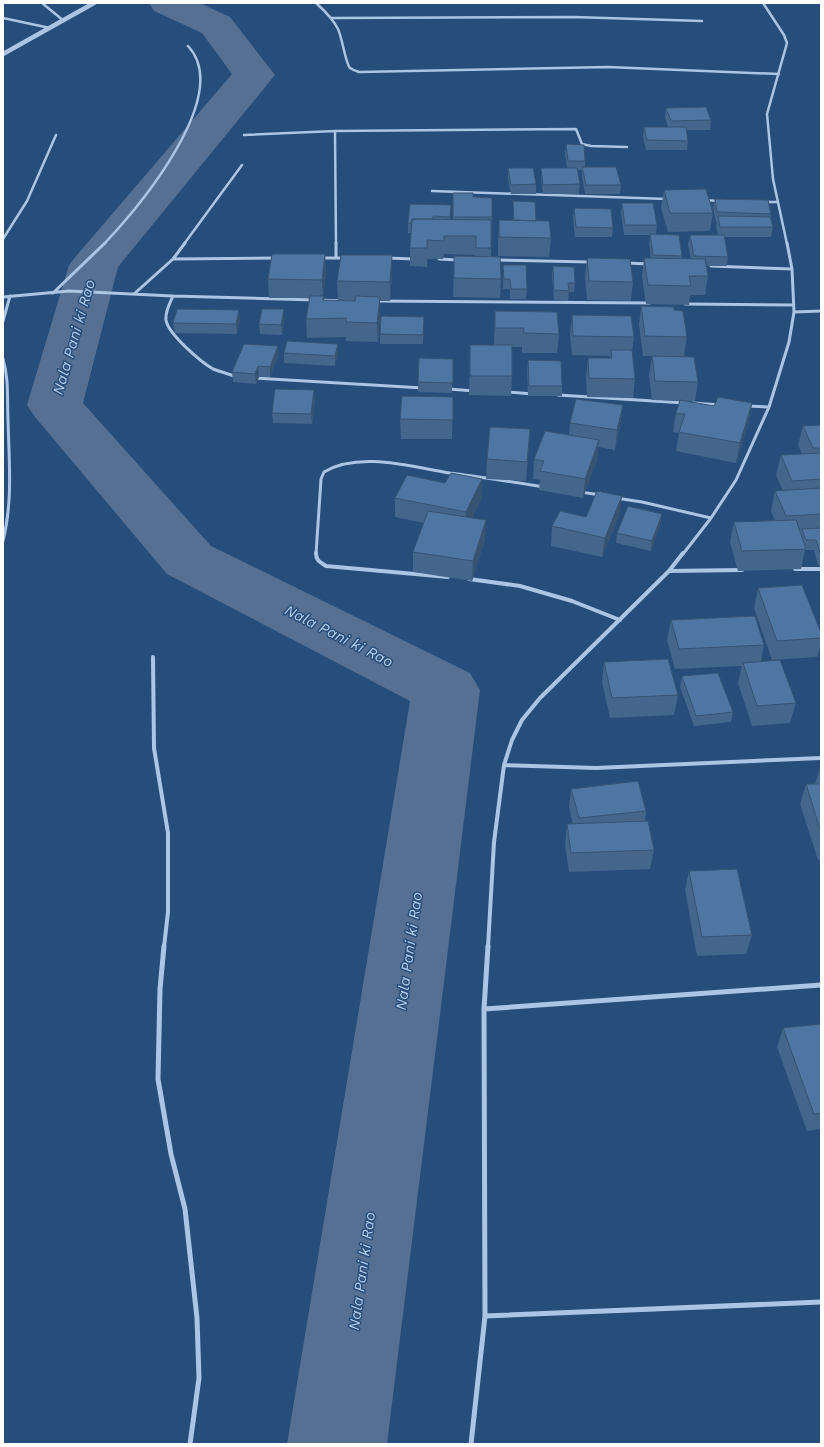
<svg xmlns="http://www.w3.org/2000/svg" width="824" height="1447" font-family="'Work Sans',sans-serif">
	<rect width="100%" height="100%" fill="#274d7b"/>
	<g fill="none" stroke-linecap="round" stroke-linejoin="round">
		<path fill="#557092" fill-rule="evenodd" d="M149,3H200L230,17L275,75L118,267L83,403L211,546L470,673L480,690L387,1444H287L410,701L167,574L35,417L27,405L69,265L77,255L232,74L202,33L154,11Z"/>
		<path stroke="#abc5e4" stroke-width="2.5" d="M42,3L64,21
			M316,3C325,11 333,19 338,29C342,37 346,65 350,68C353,70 356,71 359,72L608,67L779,74
			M763,3L784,35L787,43L767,114L773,179L787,244
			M3,18L50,28
			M332,18L573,17L702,21
			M335,131L576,129L582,144L591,146L627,147
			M244,135L335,131L336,244
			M432,191L667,199
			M704,200L719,201
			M764,202H778
			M3,239L27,201L56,135
			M104,244C138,208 234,95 188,46
			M184,244L242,165"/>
		<path stroke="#abc5e4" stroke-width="3" d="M336,243V258
			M321,258H344
			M387,258L414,259
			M173,259L276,258
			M439,259L458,260
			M495,260L590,262
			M627,263L648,264
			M711,266L792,269
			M53,293L105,243
			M134,294L173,259L185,243
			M3,297L69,291L173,296
			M375,301L650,303
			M685,304L793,305
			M794,312L821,311
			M3,321L10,296
			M3,359C9,379 7,399 8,420C9,461 13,501 3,541
			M237,377C229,374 221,372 213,369C201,362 168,334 166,320C165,311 170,303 173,296L350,301
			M254,378L423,388
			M448,389L475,391
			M508,392L533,394
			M558,395L685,403
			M693,403L721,405
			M747,406L769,407
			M581,492L600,495
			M616,498L642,502L711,518
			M316,554L321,479L324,472C359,451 412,467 450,473C481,477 513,482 544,487
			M683,554L711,518L736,480L769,407L789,342L794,312L792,269L787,243"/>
		<path stroke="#abc5e4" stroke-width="4" d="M316,553C316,561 320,562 326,566L448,577
			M795,569H821
			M669,571L742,570
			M469,579L520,586L572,601L620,620
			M153,657L154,748L168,833V912L164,947
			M504,765L596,768L821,758
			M488,947L494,842L504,765L512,740L522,720L540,698L669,571L683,553"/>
		<path stroke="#abc5e4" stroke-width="5" d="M164,946L160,989L158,1079L171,1154L185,1209L197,1318L199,1378L190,1444
			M484,1009L821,985
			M485,1316L821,1302
			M471,1444L485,1316L484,1009L488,946"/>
		<path stroke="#abc5e4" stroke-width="4.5" d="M3,54L94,3"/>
	</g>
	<path fill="#44658c" d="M666,108L711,120L710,130H686L688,141L687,150H646L643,136L644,127H668L665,118Z
		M566,144L585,161V167L621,185L620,194H585L582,177V170H578L580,184L579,194H543L541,178V168H567L565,154Z
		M508,168L536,184V194H511L508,178Z
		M664,190L713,213L710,231L668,232L661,208Z
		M453,193L473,197L492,217L491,257L501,279L500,298L453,297L454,256H475V255L444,254L443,259H427V267L410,266V248L411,233H408V223L451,205L450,219H453Z
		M715,199L771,214V218L773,227L771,237H724L728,257L727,266H706L708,276L705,295H690L689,305L646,304L642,277L644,258H651L649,244L650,235H624L621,213L622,203L657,225L656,234L682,256V258L691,259L688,245L690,235H718L716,226L717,222H716L713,208Z
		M513,201L536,221L551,238L549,257L498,256V239L499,220H513Z
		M574,208L613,228L612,237H575L573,218Z
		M325,254L326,273L323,296H324V300L355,301L338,300L337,281L392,274L390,301H380V316L378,342L346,341V337L307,338L306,319L309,298H269L268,279Z
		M587,258L633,282L631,301L587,300L585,277Z
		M503,265L527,289L526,299H510V289H503Z
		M553,266L575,283L574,292H569L568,301L554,300L552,276Z
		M641,306L687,337L684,356H643L639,325Z
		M495,311L559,334L557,353H522V347H512V376L511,396L469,395L470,345H494Z
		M572,315L634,337L632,351L635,379L633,398L587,397L586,377L588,358H610V356L572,355L570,335Z
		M424,317L423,344H380V334Z
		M284,319L282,335L260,334L259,324Z
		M240,320L237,334L175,333L173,323Z
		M278,346V356L270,377H259L256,384L233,382L232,372Z
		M284,353L338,354L335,366L284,363Z
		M652,356L698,382L695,401H685L714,406L752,403L748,423L736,463L676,451L679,433L673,432L676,413L680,401L652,400L649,375Z
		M453,359L452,393L418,392V382Z
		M528,360L562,386V396H528L527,370Z
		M453,397L452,439H401L400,419Z
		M315,400L312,424L273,423L272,413Z
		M623,405L620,425L615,450L598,447L597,459L583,498L539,490L540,480L533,479L534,459L569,435L570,423Z
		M821,425V565H818L814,550H805L801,569L738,571L730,542L734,522L775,521L771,511L775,491H783L776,475L781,455L802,454L798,445L803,426Z
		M530,429L526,481L486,479L487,459Z
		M482,479L481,499L472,518L485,539L472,581L413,572V552L424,523L395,517V498L445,483Z
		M662,514L660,524L651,551L616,543L617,533Z
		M619,516L602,557L551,546L552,526L586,517Z
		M758,588L821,633V644L817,657L772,660L754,608Z
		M671,620L764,645L761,662L796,703L790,723L752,726L738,683L742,666L675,669L667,640Z
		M604,662L678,695L674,715L610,718L602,682Z
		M682,676L733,712L731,722L694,726L680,687Z
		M819,771H821V860H818L800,804L806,784H815Z
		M571,789L646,811L645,822L654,850L650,869L569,872L565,844L567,824H573L569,808Z
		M689,871L752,935L746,954L697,956L685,890Z
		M821,1024V1129L807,1131L777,1047L783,1028Z"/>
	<path fill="#375372" d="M325,254L326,273L323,298L322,280Z
		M392,255V274L390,301V282Z
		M380,297V316L378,342L377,323Z
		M284,309V319L282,335L281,325Z
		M239,310L240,320L237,334L236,324Z
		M424,317V327L423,344V335Z
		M338,344V354L335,366V356Z
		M278,346V356L270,377V367Z
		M258,366L259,377L256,384L255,374Z
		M314,390L315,400L312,424L311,414Z
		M752,403L748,423L736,463L740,443Z
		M623,405L620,425L615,450L617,430Z
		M599,440L597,459L583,498L585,479Z
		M482,479L481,499L466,532V512Z
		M622,496L619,516L602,557L605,538Z
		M662,514L660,524L651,551L652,541Z
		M486,520L485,539L472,581L473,561Z"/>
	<path fill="#4f76a3" stroke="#375372" d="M706,107L711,120L671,121L666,108Z
		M644,127H686L688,141L647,140Z
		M566,144L584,145L585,161H568Z
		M582,167H616L621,185H586Z
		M508,168H533L536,184L511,185Z
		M541,168H577L580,184L543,185Z
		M706,189L713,213H670L664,190Z
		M453,193H473V197L492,198V217H453Z
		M715,199L768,200L771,214L717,212Z
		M513,201L535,202L536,221L514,220Z
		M622,203H653L657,225H625Z
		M410,204L451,205L450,217L433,216V219H412V223H408Z
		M574,208L611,209L613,228L576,227Z
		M718,216L770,217L773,227H720Z
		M412,219L491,220V248H476V236H444V241L427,240V248H410Z
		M499,220L549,221L551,238L499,237Z
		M650,234L679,235L682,256L653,255Z
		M690,235H724L728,257L694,256Z
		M272,254H325L322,280L268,279Z
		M341,255H392L390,282L337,281Z
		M454,256L500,257L501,279L454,278Z
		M587,258L630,259L633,282L589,281Z
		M644,258L705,259L708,276H689L691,286L648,285Z
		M503,265H526L527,289H511L510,279H504Z
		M553,266L574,267L575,283H568L569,291L554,290Z
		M310,296H324L323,300L355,301L356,296L380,297L377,323L346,322V318L306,319Z
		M641,306L674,307V310L683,311L687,337L645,336Z
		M177,309L239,310L236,324L173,323Z
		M262,309H284L281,325L259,324Z
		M495,311L557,312L559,334L523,333L524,328H495Z
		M572,315L631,316L634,337L573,336Z
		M381,316L424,317L423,335L380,334Z
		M287,341L338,344L335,356L284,353Z
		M244,344L278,346L270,367L258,366L255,374L232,372Z
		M470,345H512V376H470Z
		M611,350H632L635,379L589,378L588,358H612Z
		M652,356L694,357L698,382L655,381Z
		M419,358L453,359V383L418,382Z
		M528,360L561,361L562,386H529Z
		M275,389L314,390L311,414L272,413Z
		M402,396L453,397V420L400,419Z
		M718,397L752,403L740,443L679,432L685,414L676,413L680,400L714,406Z
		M576,399L623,405L617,430L570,423Z
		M821,425V448H813L803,426Z
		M490,427L530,429L527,462L487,459Z
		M545,431L599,440L585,479L540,471L544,461L534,459Z
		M821,453V479L792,481L781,455Z
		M451,473L482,479L466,512L395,498L407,475L445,483Z
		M821,488V514L786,516L775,491Z
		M597,491L622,496L605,538L552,526L560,511L586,517Z
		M628,506L662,514L652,541L617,533Z
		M428,511L486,520L473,561L413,552Z
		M796,520L806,549L742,551L734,522Z
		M821,528V555L816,540H806L802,529Z
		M802,585L821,633V638L777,641L758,588Z
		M755,616L764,645L679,649L671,620Z
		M668,659L678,695L612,698L604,662Z
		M780,660L796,703L757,706L743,663Z
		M718,673L733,712L696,716L682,676Z
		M819,771H821V777Z
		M638,781L646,811L579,818L571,789Z
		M806,784H821V832Z
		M648,821L654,850L571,853L567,824Z
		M737,869L752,935L702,937L689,871Z
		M821,1024V1113L814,1114L783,1028Z"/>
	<g text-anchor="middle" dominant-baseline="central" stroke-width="3" stroke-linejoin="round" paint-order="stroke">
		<g font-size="15" font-style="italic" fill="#b6cfec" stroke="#274d7b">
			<text transform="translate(74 337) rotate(-74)">Nala Pani ki Rao</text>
			<text transform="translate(339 636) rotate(27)">Nala Pani ki Rao</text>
			<text transform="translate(409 951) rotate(-82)">Nala Pani ki Rao</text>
			<text transform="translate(362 1271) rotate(-82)">Nala Pani ki Rao</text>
		</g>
	</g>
	<rect width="824" height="1447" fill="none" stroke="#ffffff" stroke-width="8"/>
</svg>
